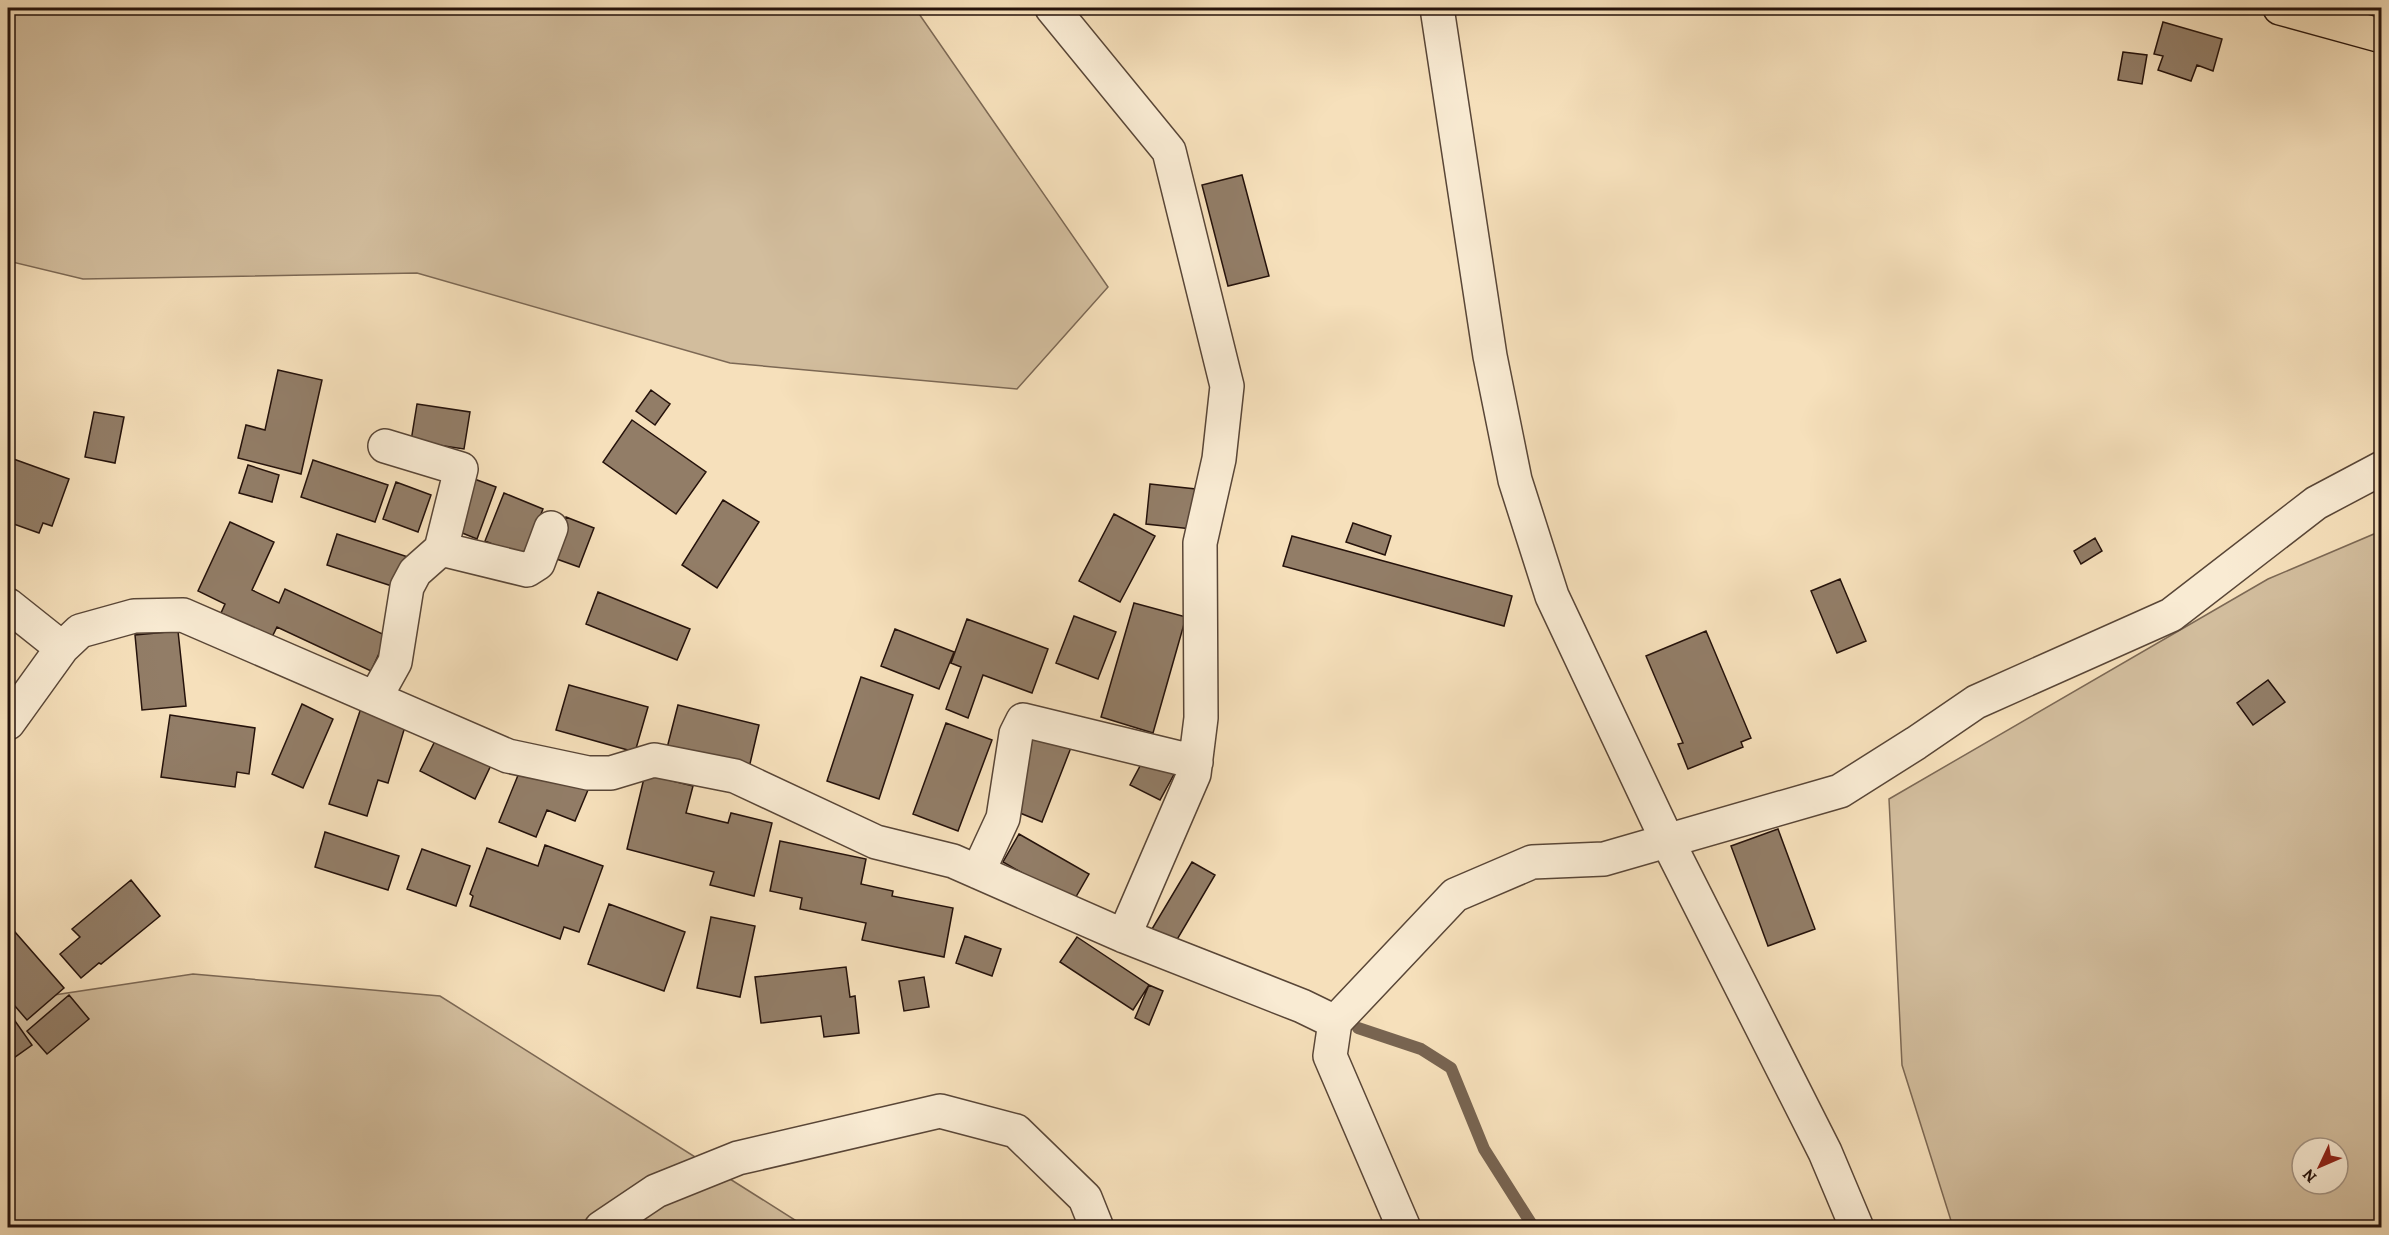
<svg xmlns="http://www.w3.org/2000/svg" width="2389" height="1235" font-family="Alegreya,serif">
	<rect width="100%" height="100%" fill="#f6e0bb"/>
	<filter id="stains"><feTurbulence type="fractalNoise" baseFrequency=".00333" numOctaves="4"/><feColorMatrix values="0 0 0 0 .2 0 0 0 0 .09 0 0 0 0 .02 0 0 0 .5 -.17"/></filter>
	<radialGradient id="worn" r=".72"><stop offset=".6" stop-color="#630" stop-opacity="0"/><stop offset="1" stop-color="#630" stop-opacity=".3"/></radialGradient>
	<path fill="#d2bd9d" stroke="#7c6854" stroke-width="1.5" fill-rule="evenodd" d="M8,8H915L1108,287L1017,389L730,363L417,273L83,279L8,261Z
		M2381,531V1227H1953L1902,1065L1889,799L2268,579ZM2302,1148H2338V1184H2302Z
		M193,974L440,996L806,1227L8,1228V1002Z"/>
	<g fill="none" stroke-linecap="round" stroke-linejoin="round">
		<path stroke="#786451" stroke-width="12" d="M1358,1028L1421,1049L1451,1068L1484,1149L1534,1228"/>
	</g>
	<path fill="#927d67" stroke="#25120b" stroke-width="1.5" d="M2163,22L2222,39L2213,71L2197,65L2191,81L2158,70L2163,56L2154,54Z
		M2123,52L2147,55L2142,84L2118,80Z
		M1242,175L1269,276L1228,286L1202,185Z
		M278,370L322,380L301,474L238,458L246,425L265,430Z
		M651,390L670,404L655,425L636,411Z
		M417,404L470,412L464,449L411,441Z
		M94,412L124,417L115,463L85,457Z
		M632,420L706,472L676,514L603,462Z
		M8,457L69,479L52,526L43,523L39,533L8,522Z
		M313,460L388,485L375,522L301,497Z
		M248,465L279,475L272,502L239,493Z
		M469,477L496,487L477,539L450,528Z
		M396,482L431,495L418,532L383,519Z
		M1150,484L1205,490L1201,530L1146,524Z
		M504,493L543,509L524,557L485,541Z
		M723,500L759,522L717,588L682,565Z
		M1114,514L1155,536L1120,602L1079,581Z
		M566,517L594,528L579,567L551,557Z
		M230,522L274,542L252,590L279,603L285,589L387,636L371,671L277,627L272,637L221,613L225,604L198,591Z
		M1353,523L1391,536L1385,555L1346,542Z
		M337,534L408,557L398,588L327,565Z
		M1292,536L1512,596L1504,626L1283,566Z
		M2095,538L2102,551L2081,564L2074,551Z
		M1840,579L1866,641L1837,653L1811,591Z
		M598,592L690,629L677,660L586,624Z
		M1134,603L1186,617L1153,733L1101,717Z
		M1074,616L1116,632L1098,679L1056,663Z
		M967,619L1048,649L1032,693L983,675L968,718L946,709L961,667L951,663Z
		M895,629L954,652L939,689L881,666Z
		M178,631L186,706L142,710L135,635Z
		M1706,631L1751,738L1741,742L1743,747L1688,769L1678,744L1683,743L1646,656Z
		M861,677L913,695L879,799L827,781Z
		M2268,680L2285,702L2253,725L2237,703Z
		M569,685L648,707L635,752L556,730Z
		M302,704L333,719L303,788L272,774Z
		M362,705L407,720L388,783L378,780L367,816L329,804Z
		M678,705L759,725L749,768L667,748Z
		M170,715L255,728L249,774L237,772L235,787L161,777Z
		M946,723L992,740L958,831L913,814Z
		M1033,729L1072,745L1042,822L1003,806Z
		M438,735L492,763L475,799L420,771Z
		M1148,751L1178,767L1160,800L1130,785Z
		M523,763L588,790L575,821L547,810L536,837L499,822Z
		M645,774L693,786L686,813L728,823L731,813L772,823L754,896L710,885L714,872L627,849Z
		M1778,829L1815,929L1768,946L1731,846Z
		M325,832L399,856L388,890L315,867Z
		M1019,834L1089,874L1073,902L1003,862Z
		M780,841L866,859L861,884L893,891L892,896L953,908L944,957L862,940L866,923L800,909L802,898L770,891Z
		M545,845L603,866L579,932L564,927L560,939L470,906L473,896L470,894L487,848L538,866Z
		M422,849L470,866L456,906L407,889Z
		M1192,862L1215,875L1175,943L1152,929Z
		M131,880L160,916L101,964L99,963L81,978L60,954L80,937L72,929Z
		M609,904L685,932L664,991L588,964Z
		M711,917L755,926L740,997L697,988Z
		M8,924L64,988L27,1020L8,998Z
		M965,936L1001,949L992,976L956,963Z
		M1077,937L1149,985L1133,1010L1060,962Z
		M846,967L850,997L855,996L859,1033L824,1037L821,1016L761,1023L755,977Z
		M924,977L929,1007L904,1011L899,981Z
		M1149,985L1163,991L1149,1025L1135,1018Z
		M69,995L89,1019L47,1054L27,1031Z
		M8,1011L32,1045L8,1062Z"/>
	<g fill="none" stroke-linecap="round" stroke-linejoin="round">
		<g stroke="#594637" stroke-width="36">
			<path id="minor" d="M1052,8L1169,151L1227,386L1219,459L1200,543L1201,718L1194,774L1124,936
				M385,446L461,469L441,549
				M8,605L62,648
				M375,698L395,662L407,587L415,572L441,549L527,570L538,563L551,528
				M8,723L62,648L80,631L134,616L183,615L508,756L588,773H611L654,760L735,776L876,842L953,861L1124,936L1302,1006L1335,1022
				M978,872L1003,818L1016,734L1023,720L1196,762
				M601,1228L656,1191L738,1158L940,1111L1016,1131L1085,1198L1097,1228
				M1404,1228L1330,1056L1335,1022L1455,895L1532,862L1604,859L1840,791L1916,743L1976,702L2171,615L2316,503L2382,468"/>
		</g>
		<g stroke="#594637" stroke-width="36">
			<path id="tertiary" d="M1437,8L1490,356L1515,480L1552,596L1668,842L1825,1152L1857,1228"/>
		</g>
		<g stroke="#25120b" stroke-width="36">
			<path id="trunk" d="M2280,8L2382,36"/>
		</g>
		<use href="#minor" stroke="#f9ebd3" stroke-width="33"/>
		<use href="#tertiary" stroke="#f9ebd3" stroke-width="33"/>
		<use href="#trunk" stroke="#f6e0bb" stroke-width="33"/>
	</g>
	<rect width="2389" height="1235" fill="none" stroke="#f6e0bb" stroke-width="30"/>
	<rect x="9" y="9" width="2371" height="1217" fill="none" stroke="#25120b" stroke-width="3"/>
	<rect x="15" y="15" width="2359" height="1205" fill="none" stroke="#25120b" stroke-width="1.5"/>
	<g transform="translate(2320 1166) rotate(226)"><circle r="28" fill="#f9ebd3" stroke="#a49483" stroke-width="1.5"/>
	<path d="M0-4.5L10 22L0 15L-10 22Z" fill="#8f2418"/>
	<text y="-9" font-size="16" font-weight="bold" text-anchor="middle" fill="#25120b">N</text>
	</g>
	<rect width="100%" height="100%" filter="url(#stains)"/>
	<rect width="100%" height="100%" fill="url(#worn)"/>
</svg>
